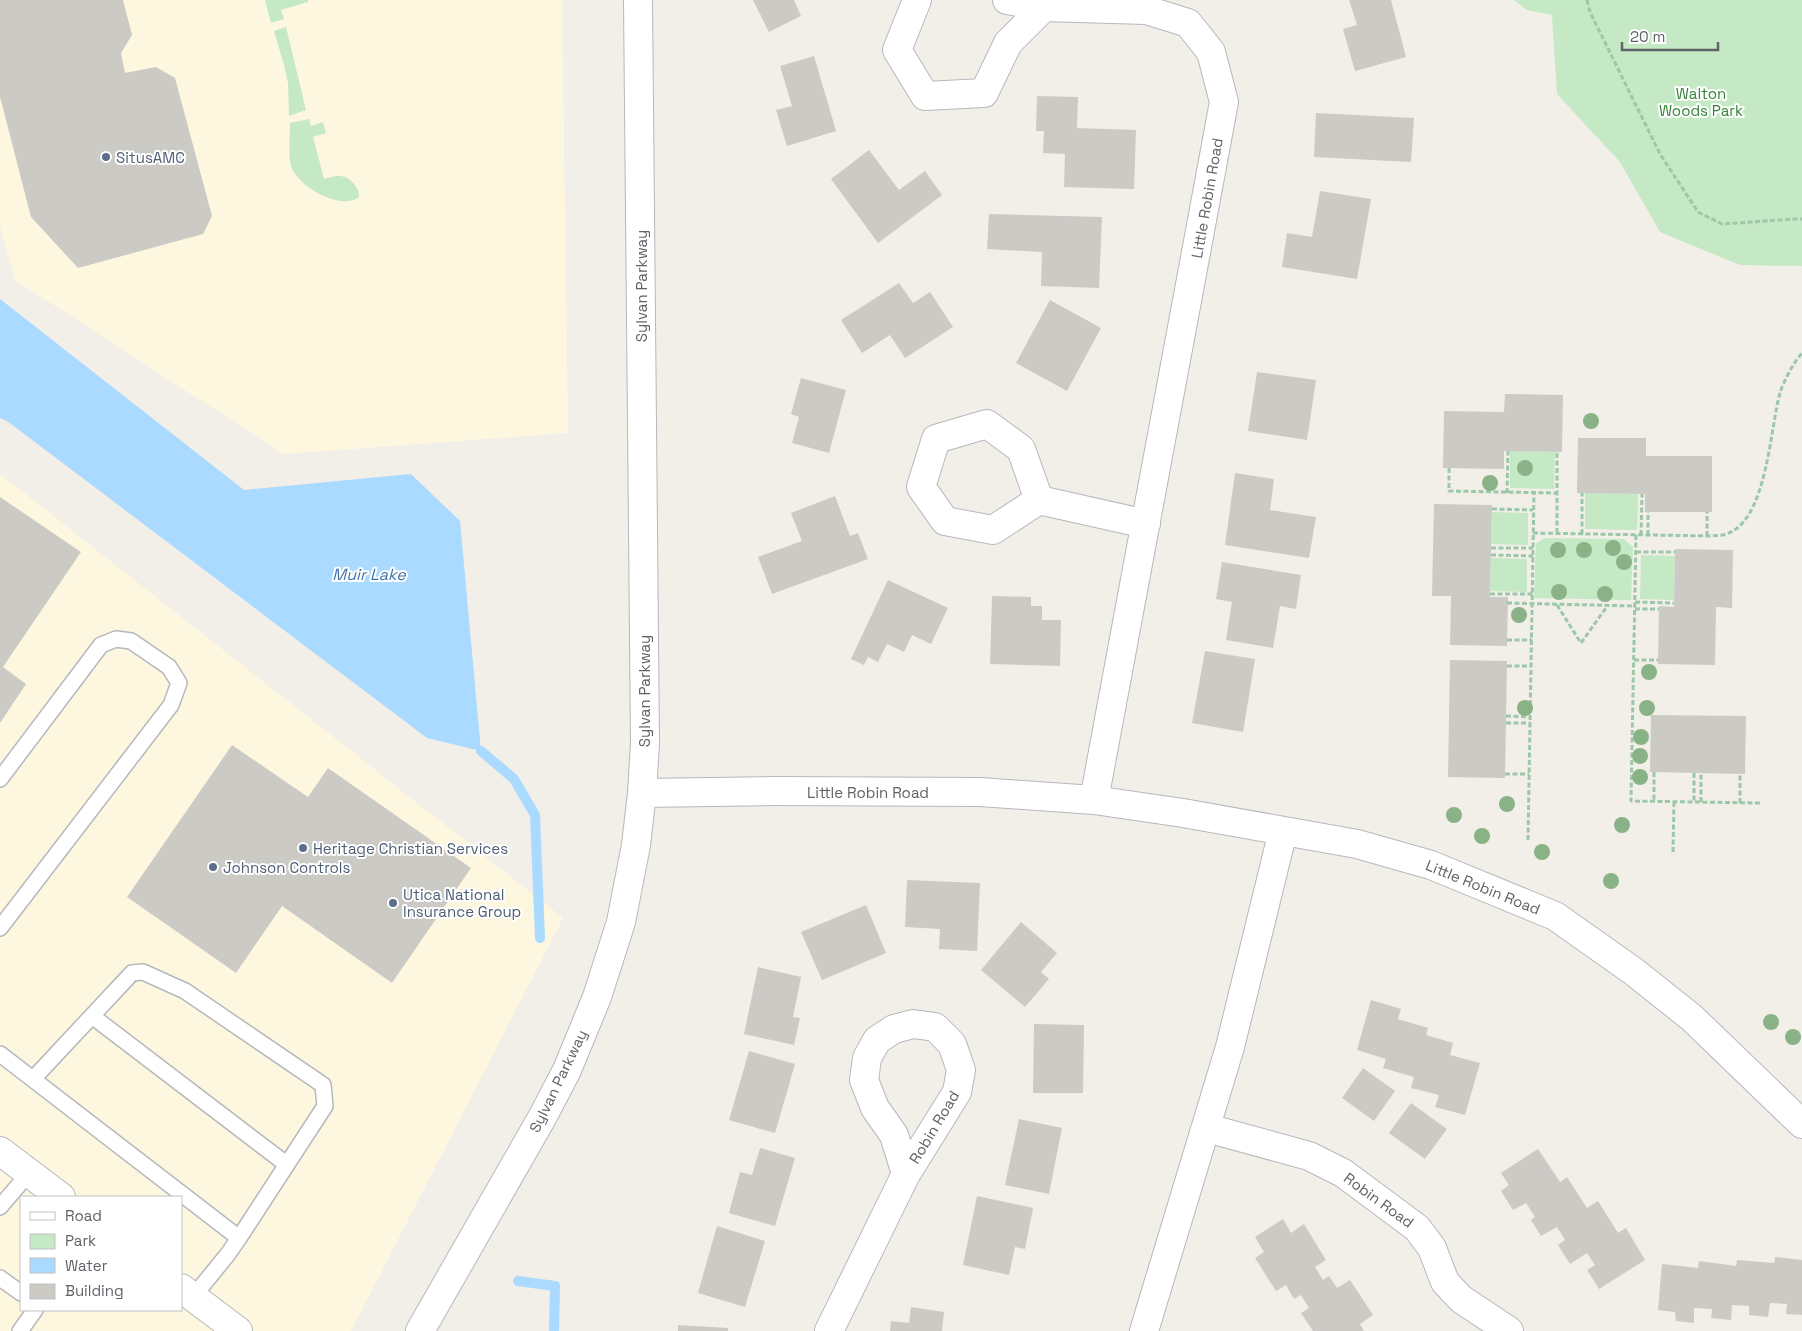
<svg xmlns="http://www.w3.org/2000/svg" width="1802" height="1331" font-family="'Space Grotesk',sans-serif">
	<rect width="100%" height="100%" fill="#f1efe8"/>
	<path fill="#fef7e0" fill-rule="evenodd" d="M0,0H562L568,433L284,454L15,280L0,225Z
		M0,474L563,918L351,1331H0ZM21,1197H181V1310H21Z"/>
	<path fill="#c5e8c5" d="M265,0H308V2L281,10L284,19L271,23Z
		M1514,0H1802V266L1740,265L1660,232L1620,162L1557,94L1552,15L1527,10Z
		M286,27L306,110L289,116L288,83L284,65L274,31Z
		M309,119L311,126L323,122L326,133L313,137L324,179C328,178 333,176 337,176C349,175 359,186 359,197C340,211 298,187 291,166C288,156 290,135 290,123Z
		M1510,451L1555,452L1554,489L1510,488Z
		M1585,493L1638,494L1637,530L1585,529Z
		M1492,512L1528,513V545L1491,544Z
		M1544,538L1624,539L1633,547L1631,600L1534,598L1536,544Z
		M1641,555L1675,556L1674,600L1640,599Z
		M1491,558L1527,559V592L1490,591Z"/>
	<path fill="#aadaff" d="M0,299L244,490L411,474L460,521L481,751L427,738L7,421L0,418Z"/>
	<g fill="none" stroke-linecap="round" stroke-linejoin="round">
		<path stroke="#aadaff" stroke-width="10" d="M481,751L514,779L535,815L540,938
			M518,1281L555,1286L554,1331"/>
	</g>
	<path fill="#cccac5" d="M0,0H123L132,35L121,53L125,73L156,67L175,78L212,216L203,234L78,268L31,217L0,97Z
		M753,0H794L801,16L769,32Z
		M1349,0H1391L1406,57L1355,71L1343,29L1357,25Z
		M814,56L836,131L787,146L776,110L792,106L780,66Z
		M1037,96L1078,97L1077,128L1136,130L1134,189L1064,187L1065,154L1043,153L1044,131H1036Z
		M1316,113L1414,118L1411,162L1314,157Z
		M869,150L899,190L925,171L942,195L878,243L831,179Z
		M1320,191L1371,199L1357,279L1282,267L1287,233L1312,237Z
		M989,214L1102,217L1099,288L1041,286L1042,252L987,249Z
		M899,283L913,303L930,292L953,327L905,358L890,335L862,353L841,320Z
		M1050,300L1101,328L1067,391L1016,363Z
		M1257,372L1316,380L1307,440L1248,431Z
		M801,378L846,390L829,453L792,443L799,417L791,414Z
		M1505,394L1563,395L1562,452L1504,451V469L1443,468L1444,411L1504,412Z
		M1578,438H1646V456H1712V512H1645V494L1577,493Z
		M1235,473L1274,479L1270,510L1316,517L1309,558L1225,545Z
		M835,496L850,536L858,533L868,559L772,594L758,557L802,541L791,513Z
		M0,497L81,552L3,667L26,684L0,723Z
		M1434,504L1492,505L1490,597H1508L1507,646L1450,645L1451,596H1432Z
		M1675,549L1733,550L1732,608L1716,607L1715,665L1658,664L1659,606L1674,607Z
		M1222,562L1301,575L1296,609L1280,606L1273,648L1226,640L1232,602L1216,599Z
		M888,580L948,608L931,644L912,635L904,652L887,644L878,662L868,657L864,665L851,659Z
		M992,596L1031,597V606H1042V620H1061L1060,666L990,664Z
		M1205,651L1255,659L1243,732L1192,723Z
		M1450,660L1507,661L1505,778L1448,777Z
		M1651,715L1746,716L1745,774L1650,772Z
		M232,745L308,797L328,768L471,868L392,983L282,906L236,973L127,897Z
		M907,880L980,883L977,951L939,949L940,929L905,927Z
		M866,905L886,953L822,980L801,932Z
		M1021,922L1057,953L1041,972L1049,979L1025,1007L981,970Z
		M758,967L801,977L793,1017L800,1018L794,1045L744,1034Z
		M1371,1000L1401,1009L1398,1019L1428,1028L1426,1035L1453,1043L1450,1055L1480,1063L1465,1115L1435,1107L1439,1095L1411,1088L1414,1077L1383,1068L1386,1059L1357,1050Z
		M1034,1024L1084,1025L1083,1093H1033Z
		M749,1051L795,1064L775,1133L729,1120Z
		M1363,1068L1395,1091L1374,1121L1342,1098Z
		M1411,1103L1447,1129L1425,1159L1389,1133Z
		M1019,1119L1062,1128L1049,1194L1005,1185Z
		M760,1148L795,1158L775,1226L729,1213L740,1172L752,1175Z
		M1538,1149L1560,1182L1567,1177L1587,1208L1598,1201L1618,1233L1626,1228L1645,1260L1599,1289L1587,1270L1595,1265L1587,1253L1570,1264L1558,1245L1565,1240L1557,1227L1541,1236L1531,1220L1535,1217L1526,1203L1513,1210L1501,1191L1509,1185L1501,1173Z
		M977,1196L1033,1208L1025,1249L1015,1247L1009,1275L963,1265Z
		M1283,1219L1291,1233L1304,1224L1326,1260L1315,1267L1323,1280L1329,1276L1337,1288L1350,1280L1373,1315L1360,1324L1364,1331H1313L1301,1313L1309,1308L1301,1295L1294,1299L1286,1285L1276,1291L1255,1258L1264,1252L1255,1237Z
		M717,1226L765,1241L745,1307L698,1293Z
		M1775,1257L1802,1260V1315L1786,1314L1787,1304L1770,1303L1768,1317L1749,1315V1306L1732,1305L1731,1320L1711,1318L1712,1309L1694,1308V1323L1676,1321L1675,1312L1658,1310L1662,1264L1698,1268L1699,1261L1736,1266L1737,1260L1774,1263Z
		M911,1307L944,1312L942,1331H890L891,1321L909,1323Z
		M678,1325L728,1328V1331H678Z"/>
	<g fill="none" stroke-linecap="round" stroke-linejoin="round">
		<g stroke="#b5b8bc" stroke-width="18">
			<path id="service" d="M0,779L101,645L116,639L131,641L169,667L179,683L171,705L0,928
				M92,1016L286,1164
				M0,1054L239,1238L228,1254L193,1297
				M33,1079L132,973L143,972L185,991L323,1085L325,1106L239,1238
				M0,1207L29,1173
				M0,1278L21,1293
				M20,1331L35,1310"/>
		</g>
		<g stroke="#b5b8bc" stroke-width="30">
			<path id="minor" d="M917,0L897,50L925,96L984,93L1008,43L1044,7
				M1007,0L1044,7L1146,10L1188,23L1211,52L1224,102L1094,800
				M1039,500L1021,449L987,424L936,439L921,487L945,521L993,530L1039,500L1146,524
				M642,793L775,791L980,792L1094,800L1183,813L1357,844L1431,865L1555,916L1633,971L1692,1018L1802,1124
				M1207,1128L1309,1156L1343,1173L1417,1228L1432,1248L1445,1282L1461,1299L1509,1331
				M0,1151L61,1197
				M181,1288L238,1331
				M420,1331L543,1116L567,1070L597,997L621,922L636,845L642,793L645,743L638,0
				M829,1331L906,1174L957,1092L961,1070L952,1044L935,1027L913,1024L894,1029L877,1040L867,1058L864,1080L875,1108L894,1135L906,1174
				M1144,1331L1230,1047L1283,831"/>
		</g>
		<path stroke="#9cc7a9" stroke-width="3" stroke-dasharray="5 2.5" stroke-linecap="butt" d="M1587,0L1590,12L1660,154L1698,212L1722,224L1794,219H1802
			M1449,468V491L1557,493
			M1507,493L1508,451
			M1492,509L1533,510
			M1533,533L1711,536C1716,535 1722,536 1726,534C1767,522 1770,428 1780,393C1783,382 1794,362 1802,353
			M1557,533V452
			M1582,534V493
			M1636,535L1631,801L1760,803
			M1641,535L1642,494
			M1648,535V512
			M1707,536V512
			M1491,548H1533
			M1636,552H1675
			M1491,555L1533,556
			M1490,594H1533
			M1635,602L1674,603
			M1507,603L1635,606
			M1557,605L1581,643L1608,605
			M1635,609H1659
			M1507,640H1532
			M1634,660H1658
			M1507,666H1531
			M1506,716L1530,717
			M1506,723H1530
			M1654,772V801
			M1694,773V802
			M1505,774H1529
			M1701,802V773
			M1740,803V774
			M1528,840L1534,493
			M1673,852L1674,802"/>
		<use href="#service" stroke="#fff" stroke-width="15"/>
		<use href="#minor" stroke="#fff" stroke-width="28"/>
	</g>
	<g fill="#89b387">
		<circle cx="1591" cy="421" r="8"/>
		<circle cx="1525" cy="468" r="8"/>
		<circle cx="1490" cy="483" r="8"/>
		<circle cx="1613" cy="548" r="8"/>
		<circle cx="1558" cy="550" r="8"/>
		<circle cx="1584" cy="550" r="8"/>
		<circle cx="1624" cy="562" r="8"/>
		<circle cx="1559" cy="592" r="8"/>
		<circle cx="1605" cy="594" r="8"/>
		<circle cx="1519" cy="615" r="8"/>
		<circle cx="1649" cy="672" r="8"/>
		<circle cx="1525" cy="708" r="8"/>
		<circle cx="1647" cy="708" r="8"/>
		<circle cx="1641" cy="737" r="8"/>
		<circle cx="1640" cy="756" r="8"/>
		<circle cx="1640" cy="777" r="8"/>
		<circle cx="1507" cy="804" r="8"/>
		<circle cx="1454" cy="815" r="8"/>
		<circle cx="1622" cy="825" r="8"/>
		<circle cx="1482" cy="836" r="8"/>
		<circle cx="1542" cy="852" r="8"/>
		<circle cx="1611" cy="881" r="8"/>
		<circle cx="1771" cy="1022" r="8"/>
		<circle cx="1793" cy="1037" r="8"/>
	</g>
	<g fill="#5c6f8a" stroke="#fff" stroke-width="2">
		<circle cx="106" cy="157" r="5"/>
		<circle cx="303" cy="848" r="5"/>
		<circle cx="213" cy="867" r="5"/>
		<circle cx="393" cy="903" r="5"/>
	</g>
	<g text-anchor="middle" dominant-baseline="central" stroke-width="4" stroke-linejoin="round" paint-order="stroke">
		<g font-size="15" fill="#348238" stroke="#fff">
			<text x="1701" y="93">Walton<tspan x="1701" dy="17">Woods Park</tspan></text>
		</g>
		<g font-size="15" fill="#4e5e75" stroke="#fff" text-anchor="start">
			<text x="116" y="157">SitusAMC</text>
			<text x="313" y="848">Heritage Christian Services</text>
			<text x="223" y="867">Johnson Controls</text>
			<text x="403" y="894">Utica National<tspan x="403" dy="17">Insurance Group</tspan></text>
		</g>
		<g font-size="15" fill="#5f6368" stroke="#fff">
			<text transform="translate(1207 198) rotate(-80)">Little Robin Road</text>
			<text transform="translate(641 286) rotate(-90)">Sylvan Parkway</text>
			<text transform="translate(644 691) rotate(-90)">Sylvan Parkway</text>
			<text x="868" y="792">Little Robin Road</text>
			<text transform="translate(1483 887) rotate(22)">Little Robin Road</text>
			<text transform="translate(558 1081) rotate(-64)">Sylvan Parkway</text>
			<text transform="translate(934 1127) rotate(-59)">Robin Road</text>
			<text transform="translate(1379 1200) rotate(36)">Robin Road</text>
		</g>
		<g font-size="16" font-style="italic" fill="#4174aa" stroke="#fff">
			<text x="369" y="574">Muir Lake</text>
		</g>
	</g>
	<rect x="20" y="1196" width="162" height="115" fill="#ffffff" stroke="#bfc1c3"/>
	<rect x="30" y="1212" width="25" height="8" fill="#ffffff" stroke="#bfc1c3"/>
	<text x="65" y="1221" font-size="15" fill="#5f6368">Road</text>
	<rect x="30" y="1234" width="25" height="15" fill="#c5e8c5" stroke="#bfc1c3"/>
	<text x="65" y="1246" font-size="15" fill="#5f6368">Park</text>
	<rect x="30" y="1258" width="25" height="15" fill="#aadaff" stroke="#bfc1c3"/>
	<text x="65" y="1271" font-size="15" fill="#5f6368">Water</text>
	<rect x="30" y="1284" width="25" height="15" fill="#cccac5" stroke="#bfc1c3"/>
	<text x="65" y="1296" font-size="15" fill="#5f6368">Building</text>
	<path d="M1622 42v8h96v-8" fill="none" stroke="#5f6368" stroke-width="2.5"/>
	<text x="1630" y="42" font-size="15" fill="#5f6368" stroke="#ffffff" stroke-width="4" paint-order="stroke">20 m</text>
</svg>
